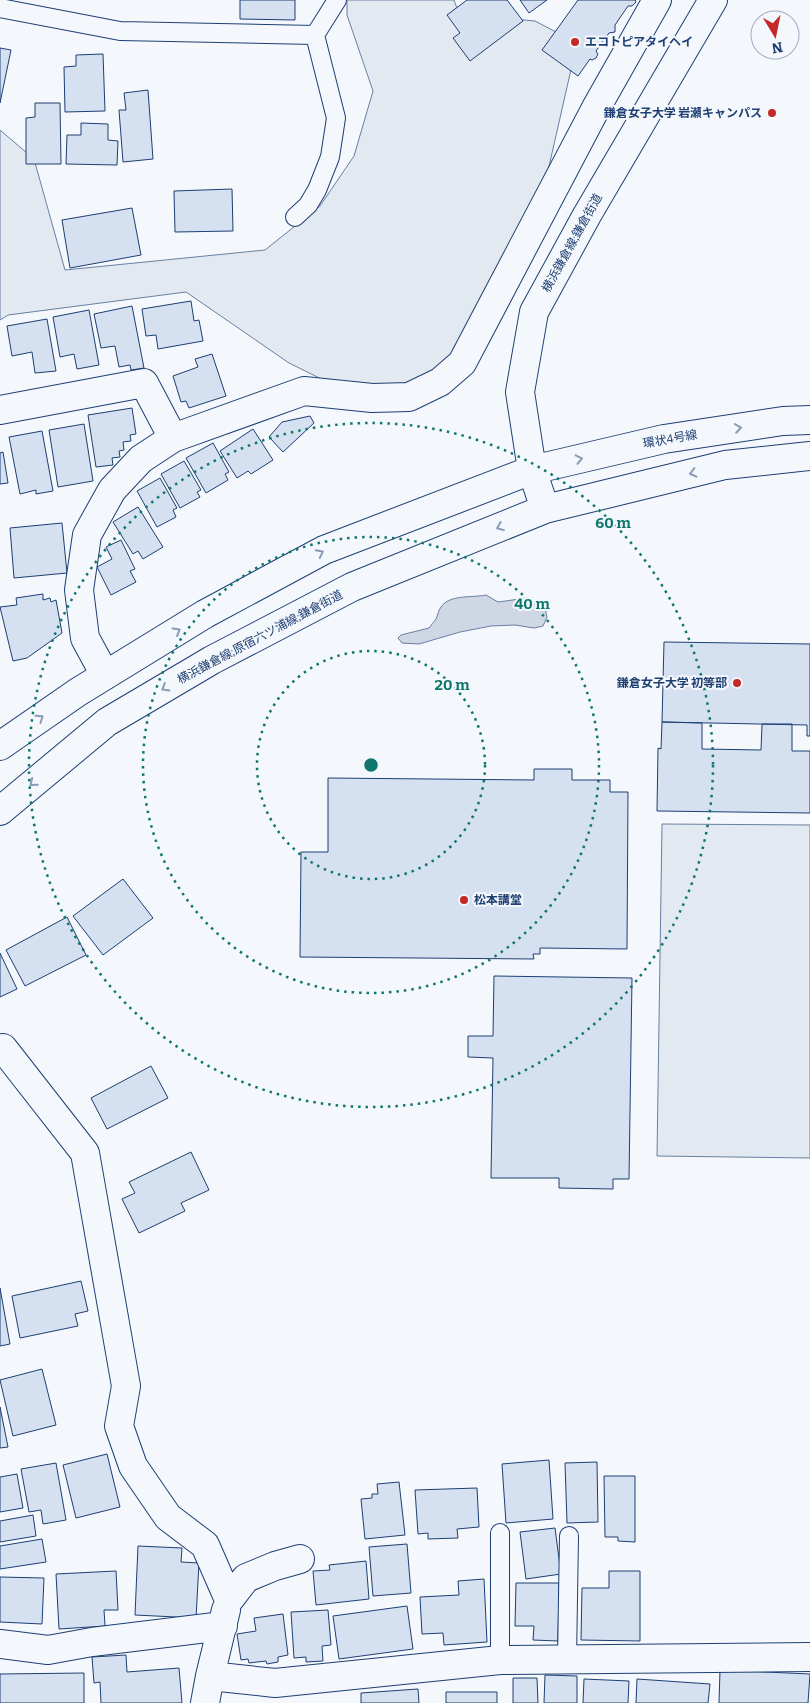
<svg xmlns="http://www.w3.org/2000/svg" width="810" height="1703" font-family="Bitter,'Noto Sans JP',serif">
	<rect width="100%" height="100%" fill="#f4f7fb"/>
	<path fill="#e3e9f0" stroke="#687fa3" d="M347,0H454L459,14L535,21L577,43L545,184L446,385L370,403L289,363L186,292L8,315L0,320V130L34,159L65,270L265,250L320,206L354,156L373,91L347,15Z
		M662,824L810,825V1158L657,1156Z"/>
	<path fill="#cfd7e4" stroke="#687fa3" d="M486,595L498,602L527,598L545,608L547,617L543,626L534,628L515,625L491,626L460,632L419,644L402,643L398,638L401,635L429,628C431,625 434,622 436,619C438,615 438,611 441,607C450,594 472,598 486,595Z"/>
	<path fill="#d5e0f0" stroke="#1d3f73" d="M240,0H295V20L240,19Z
		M467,0H507L523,21L470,61L453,38L460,33L447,15Z
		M520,0H547L529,13Z
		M578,0H635L636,2L632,6H628L615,25V32L609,33L596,51L598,54L596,58L592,60L590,59L578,76L542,50Z
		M0,48L11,50L0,103Z
		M103,54L105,111L65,112L64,67L76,66V55Z
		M148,90L153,159L123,162L119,110H126L124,93Z
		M35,103H60L61,164H26V118L35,117Z
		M81,123L108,124V140L118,141L117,165L66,164L67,135H81Z
		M232,189L233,231L175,232L174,191Z
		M132,208L141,255L70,268L62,220Z
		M191,301L194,321L199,320L203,341L158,349L156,335L146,336L142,309Z
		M132,306L144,368L131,370L130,365L119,367L115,346L101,348L94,314Z
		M89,310L99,365L77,369L74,354L60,357L53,317Z
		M47,319L56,371L35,373L32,352L12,356L7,326Z
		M212,354L226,396L189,408L186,401L181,402L173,376L198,367L195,359Z
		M132,408L136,434L130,435L131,441L123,442L124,450L119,451L120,457L112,458L113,465L96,467L88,415Z
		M310,416L314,423L283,452L269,437L282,422Z
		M84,424L93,481L58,487L49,430Z
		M253,429L273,460L251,474L248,471L237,478L220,451Z
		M42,431L53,491L36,494V490L20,494L9,437Z
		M213,443L229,472L225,474L228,480L206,493L186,458Z
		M3,452L8,483L0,484V453Z
		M184,461L201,490L197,492L200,497L180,508L161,474Z
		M160,478L177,508L173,510L176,517L157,527L137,491Z
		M138,507L163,547L143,559L138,551L133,554L113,522Z
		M62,523L67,573L14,578L10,528Z
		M121,540L135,569L130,571L136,582L111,595L97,567L112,559L106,547Z
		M43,594V600L50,598L51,602L56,600L62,633L27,658L13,661L0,607L17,605L16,598Z
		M664,642L810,644V736H807V725L662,722Z
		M662,722L702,723V749L761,750L762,724H792V751H810V813L657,811L658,748L661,749Z
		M534,769H572V780H610V792H628L627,949L540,948V954H533L534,959L300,957L301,852H328V778L534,780Z
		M123,879L153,918L103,955L73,916Z
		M67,917L86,955L25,986L6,950Z
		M0,953L17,989L0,997Z
		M494,976L632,978L629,1179H613V1189L559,1188V1178H491L493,1058L468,1057V1036H493Z
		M151,1066L168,1098L107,1129L91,1098Z
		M191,1152L209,1190L181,1203L185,1211L139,1233L122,1199L135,1193L129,1182Z
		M81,1281L88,1311L75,1314L78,1326L20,1338L12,1296Z
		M0,1288L10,1344L0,1346Z
		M42,1369L56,1425L13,1436L0,1380Z
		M0,1407L8,1447L0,1448Z
		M107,1454L120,1507L76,1518L63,1465Z
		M549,1460L553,1519L506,1523L502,1464Z
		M597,1462L598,1522L567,1523L565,1463Z
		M56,1463L66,1520L43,1524L41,1510L29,1512L21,1469Z
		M17,1474L23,1508L0,1512V1477Z
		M604,1476H635V1542L618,1541V1537H605Z
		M399,1482L405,1535L365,1539L361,1499L372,1498V1494H378L377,1484Z
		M477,1488L479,1527L457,1529L458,1538L428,1539V1533L418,1534L415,1490Z
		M33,1515L36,1536L0,1542V1521Z
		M555,1528L561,1574L526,1579L520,1532Z
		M42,1539L46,1562L0,1569V1546Z
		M407,1544L411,1593L373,1596L369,1547Z
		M138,1546L182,1548L181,1562L199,1563L196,1618L135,1615Z
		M366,1561L369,1599L316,1605L313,1571L330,1570L329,1565Z
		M116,1571L118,1610H104L105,1626L59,1629L56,1574Z
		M609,1571H640V1641L581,1640L582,1588H609Z
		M0,1577L44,1578L42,1624L0,1622Z
		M484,1579L487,1642L444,1645L443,1633L422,1634L420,1597L459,1595L458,1581Z
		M516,1583H559L558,1641L533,1640L534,1626H515Z
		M407,1606L413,1649L339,1659L333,1616Z
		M328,1610L331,1645L322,1646L323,1661L306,1662V1657L294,1658L291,1612Z
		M283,1614L288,1655L278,1657V1662L267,1664L266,1661L249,1663L248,1659L241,1660L237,1634L256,1631L254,1618Z
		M126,1655L127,1672L179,1668L182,1703H101L100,1682L94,1683L92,1657Z
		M720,1670L810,1674L808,1703H719Z
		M84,1673V1703H0V1674Z
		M545,1675L577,1676V1703H544Z
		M513,1678H537L538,1703H513Z
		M584,1679L629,1681L628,1703H583Z
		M637,1679L710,1684L708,1703H636Z
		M418,1689L419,1703H361V1693Z
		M446,1692H497V1703H446Z"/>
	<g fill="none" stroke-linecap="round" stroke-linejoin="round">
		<g stroke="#1d3f73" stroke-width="20">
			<path id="service" d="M0,8L120,31L315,35L337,0
				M295,217L308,205L317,190L330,157L336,118L315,35
				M500,1533V1660
				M567,1660L569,1536"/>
		</g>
		<g stroke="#1d3f73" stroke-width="30">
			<path id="minor" d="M0,410L144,383L173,438
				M105,675L85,638L79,590L87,535L112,490L141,459L173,438L304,391L372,398L409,397L440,382L462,363L596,108L657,0
				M0,1049L3,1048L85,1153L126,1386L119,1426L133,1466L168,1517L205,1545L229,1600L246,1578L275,1566L300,1559
				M0,1644L48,1650L92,1642L223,1626
				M210,1676L226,1610
				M205,1703L210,1676L275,1683L500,1660L810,1657"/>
		</g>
		<g stroke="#1d3f73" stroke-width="30">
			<path id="primary" d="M545,509L532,470L520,392L534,312L587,215L713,0
				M0,746L78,692L205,614L324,550L532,470L664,439L783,421L810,420
				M0,811L107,722L212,660L352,587L545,509L725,465L810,456"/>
		</g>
		<use href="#service" stroke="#f4f7fb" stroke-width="18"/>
		<use href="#minor" stroke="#f4f7fb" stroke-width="28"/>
		<use href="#primary" stroke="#f4f7fb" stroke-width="28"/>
	</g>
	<defs><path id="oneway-chevron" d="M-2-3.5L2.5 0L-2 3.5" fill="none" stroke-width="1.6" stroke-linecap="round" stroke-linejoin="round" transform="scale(1.25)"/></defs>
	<g stroke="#889bb7">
		<use href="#oneway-chevron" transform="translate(738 428) rotate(-8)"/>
		<use href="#oneway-chevron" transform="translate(579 459) rotate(-13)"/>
		<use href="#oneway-chevron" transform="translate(693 473) rotate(166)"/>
		<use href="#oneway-chevron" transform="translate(500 527) rotate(158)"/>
		<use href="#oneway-chevron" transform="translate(320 553) rotate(-27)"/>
		<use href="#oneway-chevron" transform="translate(177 631) rotate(-31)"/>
		<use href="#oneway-chevron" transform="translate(165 688) rotate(149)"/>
		<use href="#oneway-chevron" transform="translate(40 718) rotate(-35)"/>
		<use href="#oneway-chevron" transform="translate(33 783) rotate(141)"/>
	</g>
	<g fill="none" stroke="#0f766e" stroke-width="2.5" stroke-dasharray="2.5 5">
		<circle cx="371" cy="765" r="114"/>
		<circle cx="371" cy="765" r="228"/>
		<circle cx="371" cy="765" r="342"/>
	</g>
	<g fill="#c62828" stroke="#f4f7fb" stroke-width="2">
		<circle cx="575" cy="42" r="5"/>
		<circle cx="772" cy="113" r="5"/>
		<circle cx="737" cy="683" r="5"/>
		<circle cx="464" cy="900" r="5"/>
	</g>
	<g text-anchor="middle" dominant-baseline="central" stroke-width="4" stroke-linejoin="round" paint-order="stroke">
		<g font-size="12" font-weight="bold" fill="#1d3f73" stroke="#f4f7fb" text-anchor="start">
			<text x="585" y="42">エコトピアタイヘイ</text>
			<text x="762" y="113" text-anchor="end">鎌倉女子大学 岩瀬キャンパス</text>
			<text x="727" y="683" text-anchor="end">鎌倉女子大学 初等部</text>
			<text x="474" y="900">松本講堂</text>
		</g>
		<g font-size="12" fill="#1d3f73" stroke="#f4f7fb">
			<text transform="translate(572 243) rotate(-61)">横浜鎌倉線;鎌倉街道</text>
			<text transform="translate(670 439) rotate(-10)">環状4号線</text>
			<text transform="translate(260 637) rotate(-28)">横浜鎌倉線;原宿六ツ浦線;鎌倉街道</text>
		</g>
	</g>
	<circle cx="371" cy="765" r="8" fill="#0f766e" stroke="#f4f7fb" stroke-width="2.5"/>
	<g font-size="15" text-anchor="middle" font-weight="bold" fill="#0f766e" stroke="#f4f7fb" stroke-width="4" stroke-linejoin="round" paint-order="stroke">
		<text x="613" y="528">60 m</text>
		<text x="532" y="609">40 m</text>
		<text x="452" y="690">20 m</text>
	</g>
	<g transform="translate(775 35) rotate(170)"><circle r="24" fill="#f4f7fb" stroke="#9eadc5"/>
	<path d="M0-4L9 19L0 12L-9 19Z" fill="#c62828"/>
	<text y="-8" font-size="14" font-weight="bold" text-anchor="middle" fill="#1d3f73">N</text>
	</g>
</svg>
